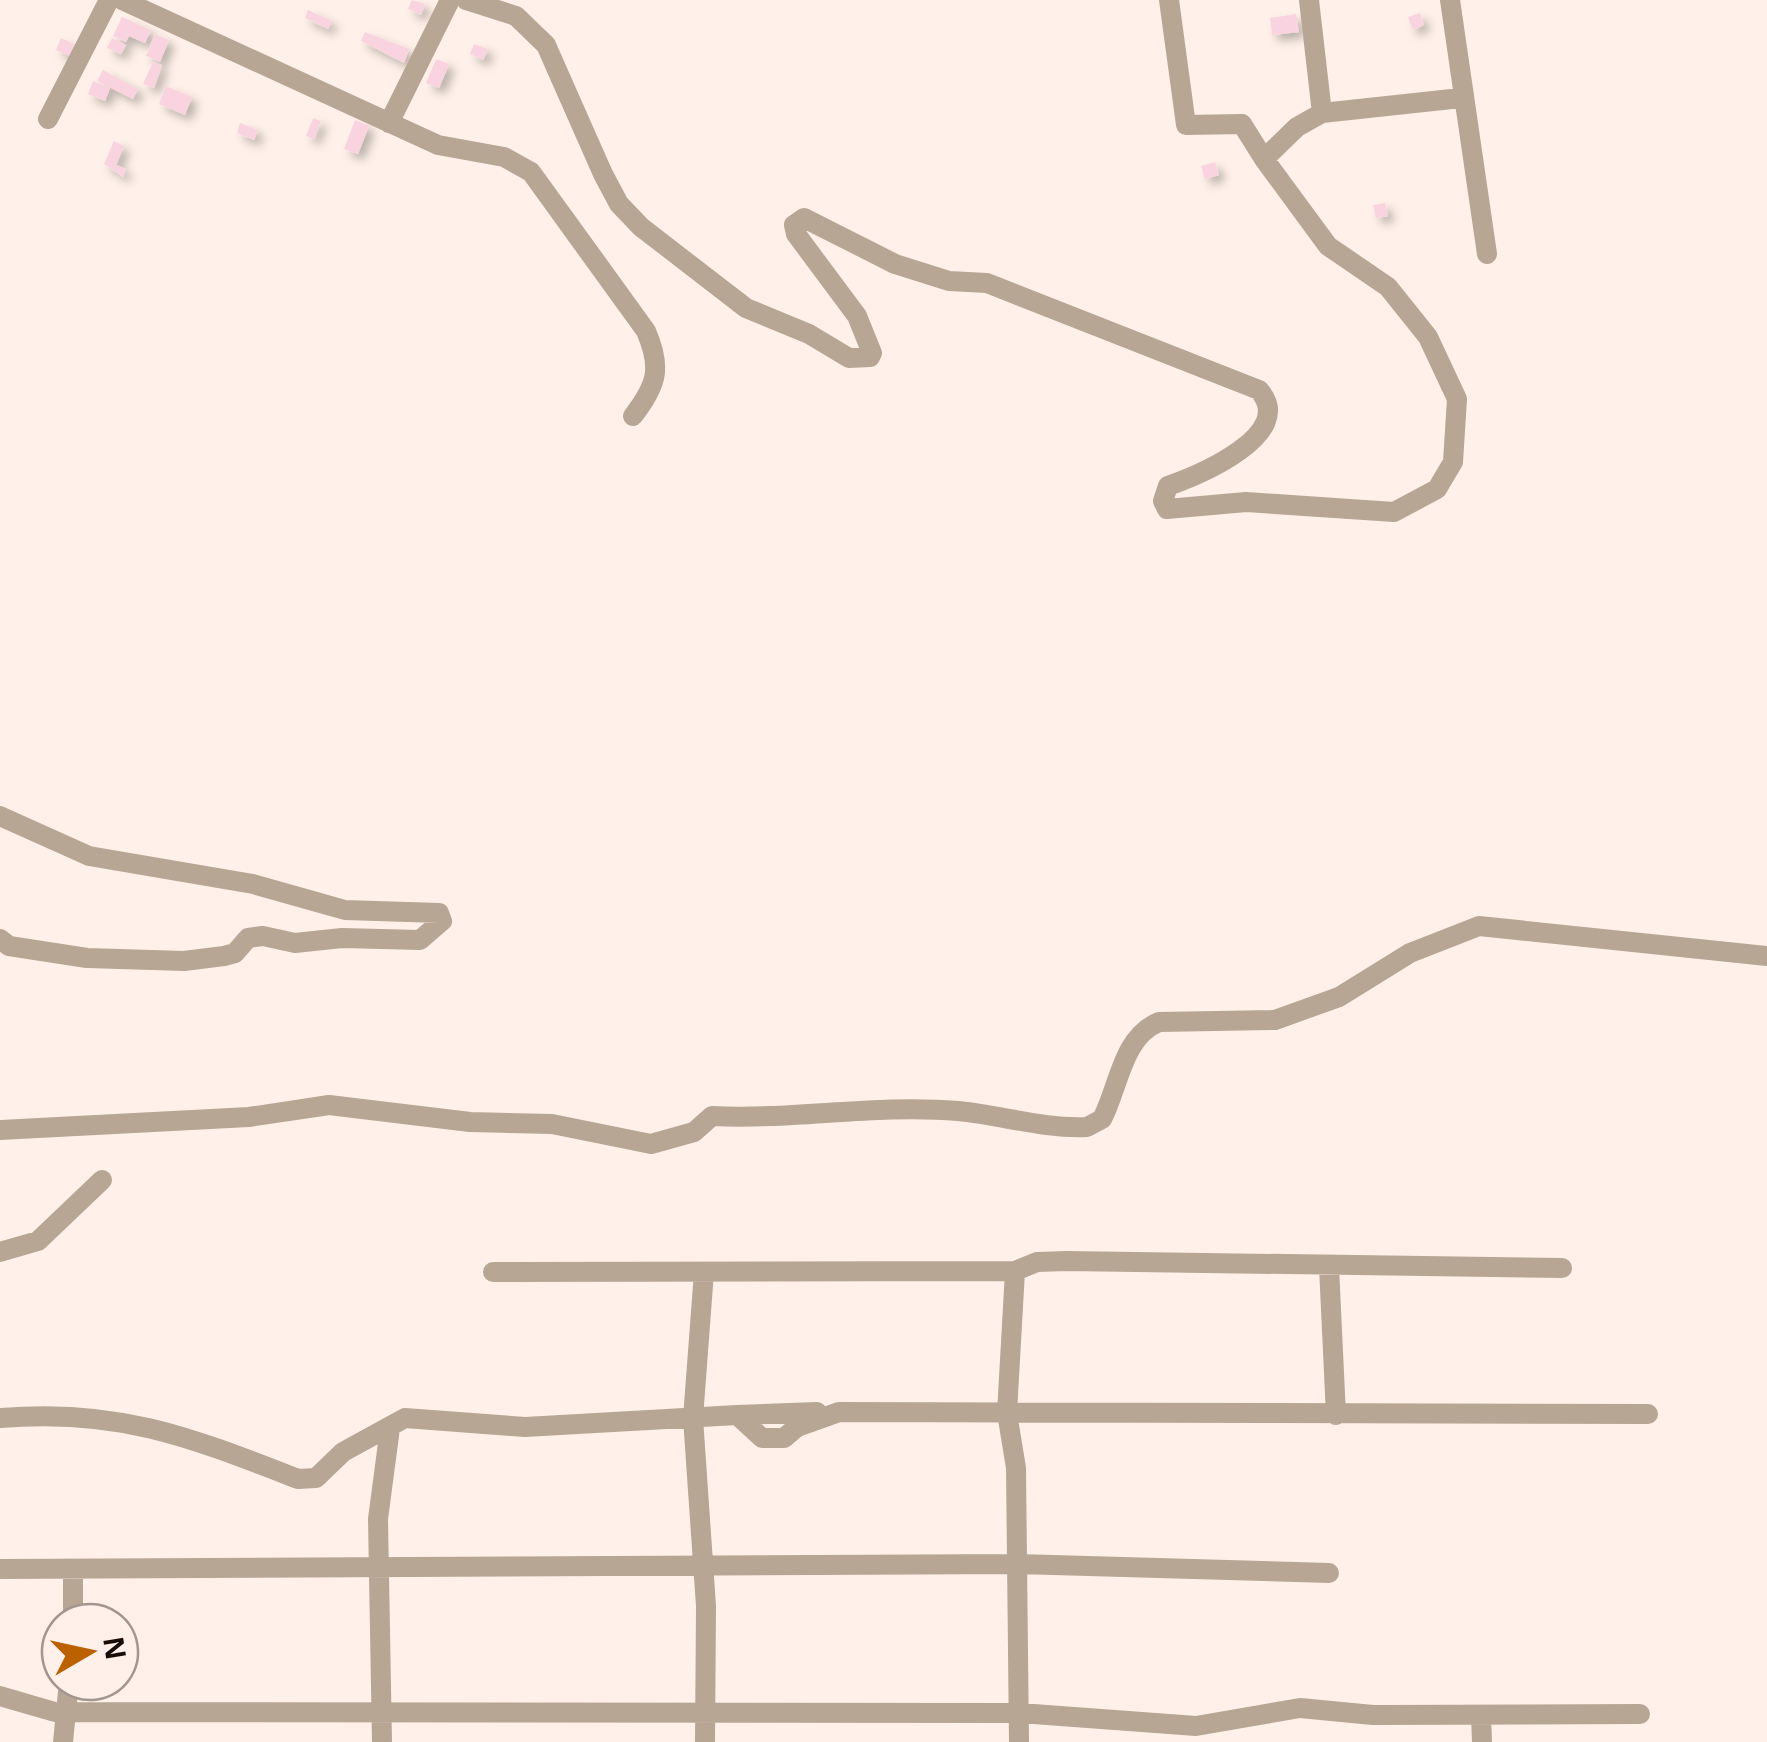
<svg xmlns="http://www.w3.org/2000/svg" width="1767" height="1742" viewBox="0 0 1767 1742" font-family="'Open Sans',sans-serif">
<defs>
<filter id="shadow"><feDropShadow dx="6" dy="6" stdDeviation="5" flood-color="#0004"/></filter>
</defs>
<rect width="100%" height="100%" fill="#fff1e9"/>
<!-- building -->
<path fill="#fad3e0" filter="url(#shadow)" d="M 412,0 L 425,4 L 421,15 L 408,9 Z
M 308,10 L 332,21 L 328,29 L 305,18 Z
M 1420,13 L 1424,25 L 1413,30 L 1408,17 Z
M 1296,14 L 1299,32 L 1272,35 L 1270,18 Z
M 122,17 L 151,30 L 145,43 L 129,36 L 126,42 L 113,36 Z
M 365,32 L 409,49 L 404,63 L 361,41 Z
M 155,34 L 169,40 L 160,62 L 146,56 Z
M 61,38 L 74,44 L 70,56 L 56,50 Z
M 112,38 L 126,45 L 121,54 L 107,48 Z
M 474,44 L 488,49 L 483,60 L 470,54 Z
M 436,59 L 449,64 L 439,88 L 426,83 Z
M 153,62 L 162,65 L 154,88 L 143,84 Z
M 103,70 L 138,89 L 133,99 L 97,81 Z
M 93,81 L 110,88 L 105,101 L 88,94 Z
M 166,86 L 192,97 L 185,115 L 159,104 Z
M 313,118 L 321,121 L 314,139 L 306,136 Z
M 355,120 L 369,126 L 358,154 L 344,149 Z
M 240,123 L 258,130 L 254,140 L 237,133 Z
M 114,141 L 124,146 L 116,165 L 126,169 L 123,177 L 104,164 Z
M 1215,162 L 1219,175 L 1205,179 L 1201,166 Z
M 1385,203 L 1388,216 L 1376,218 L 1373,205 Z"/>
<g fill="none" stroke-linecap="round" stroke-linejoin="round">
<!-- minor -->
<path stroke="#b8a694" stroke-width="20" d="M 122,0 L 438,145 L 504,157 L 531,172 L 646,331 C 662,368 657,385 633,416
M 466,0 L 516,16 L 546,45 L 603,174 L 619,204 L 641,227 L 746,308 L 809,334 L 849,358 L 870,357 L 872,353 L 857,316 L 796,234 L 794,225 L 804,218 L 895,264 L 949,281 L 987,283 L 1259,390 C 1298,434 1199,475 1168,486 L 1163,501 L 1167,509 L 1246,502 L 1394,512 L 1437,489 L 1453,462 L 1457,399 L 1428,337 L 1388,287 L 1328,246 L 1264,159
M 1169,0 L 1186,125 L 1242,124 L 1264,159 L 1297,127 L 1322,113 L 1461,98
M 1309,0 L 1322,113
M 1450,0 L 1487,254
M 48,119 L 109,0
M 389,123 L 450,0
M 0,816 L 89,856 L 253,884 L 345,910 L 439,913 L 442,921 L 420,940 L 342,938 L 295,943 L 263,936 L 248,938 L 235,953 L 224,956 L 184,961 L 87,958 L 9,946 L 0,939
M 0,1130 L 249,1117 L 329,1105 L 470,1122 L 552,1124 L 651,1144 L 694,1132 L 712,1116 C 794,1120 875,1104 958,1111 C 1001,1115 1043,1129 1087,1127 L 1102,1119 C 1119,1087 1122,1037 1159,1022 L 1275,1020 L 1339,997 L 1410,953 L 1479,926 L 1767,956
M 0,1252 L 38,1241 L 102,1180
M 1329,1267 L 1336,1415
M 1015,1271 L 1007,1413 L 1016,1468 L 1019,1742
M 493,1272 L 1015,1271 L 1037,1262 L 1067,1261 L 1562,1268
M 704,1272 L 693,1418 L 706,1606 L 705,1742
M 737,1415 L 817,1412
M 0,1418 C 118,1408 190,1437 298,1479 L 316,1478 L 343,1452 L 405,1418 L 525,1427 L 737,1415 L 762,1438 L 784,1438 L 797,1427 L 839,1412 L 1648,1414
M 0,1569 L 1018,1564 L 1329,1573
M 73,1571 L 73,1622
M 0,1696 L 55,1712 L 1020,1713 L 1196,1726 L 1300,1708 L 1373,1715 L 1640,1714
M 1481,1716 L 1482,1742
M 63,1742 L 69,1682
M 382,1742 L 378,1519 L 390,1428"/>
</g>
<!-- north arrow -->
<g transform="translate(90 1652) rotate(81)"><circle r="48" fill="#fff1e9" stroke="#a3968f" stroke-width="2.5"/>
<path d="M0-8L18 38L0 25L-18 38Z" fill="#bb6100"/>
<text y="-15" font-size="28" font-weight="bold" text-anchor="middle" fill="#180d07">N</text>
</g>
</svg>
